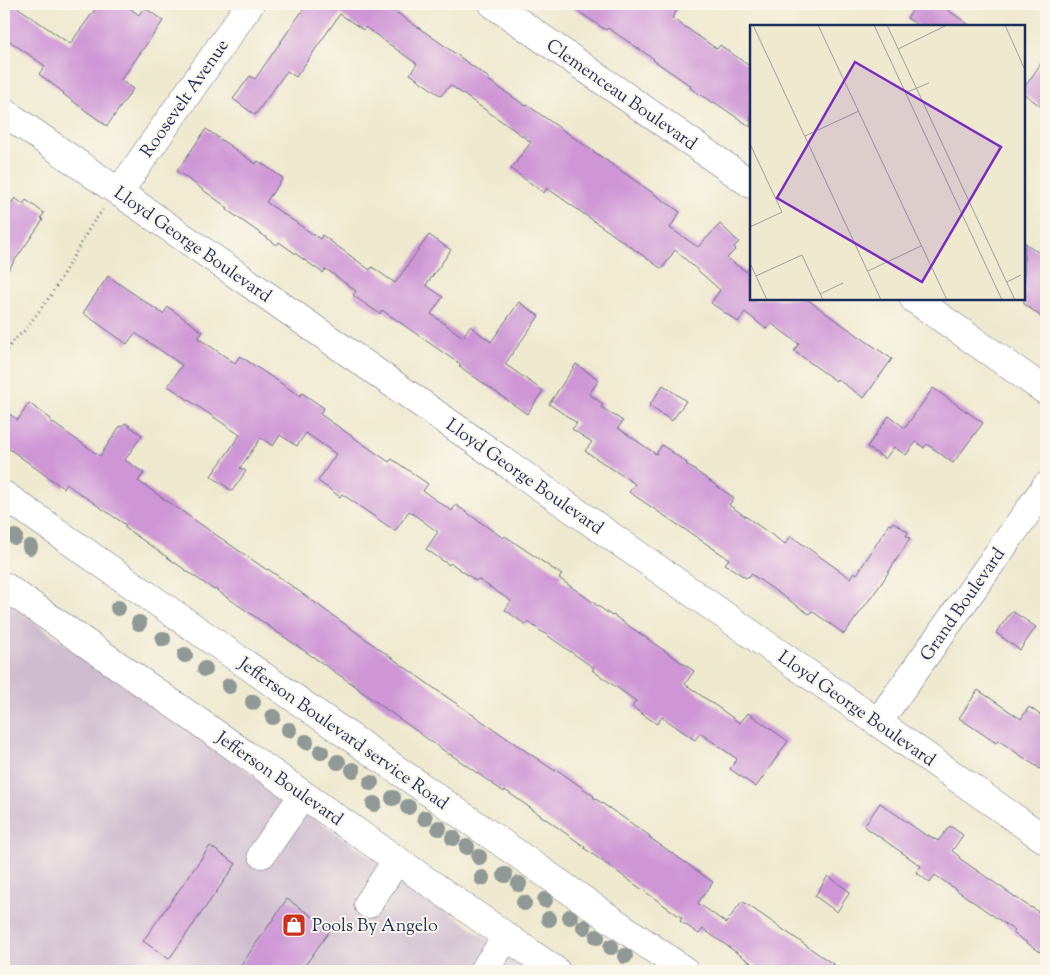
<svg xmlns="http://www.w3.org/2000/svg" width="1050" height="975" viewBox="0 0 1050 975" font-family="'Sorts Mill Goudy',serif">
<rect width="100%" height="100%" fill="#fbf7ec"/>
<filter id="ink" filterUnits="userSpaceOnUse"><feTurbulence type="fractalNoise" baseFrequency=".02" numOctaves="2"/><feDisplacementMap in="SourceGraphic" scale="10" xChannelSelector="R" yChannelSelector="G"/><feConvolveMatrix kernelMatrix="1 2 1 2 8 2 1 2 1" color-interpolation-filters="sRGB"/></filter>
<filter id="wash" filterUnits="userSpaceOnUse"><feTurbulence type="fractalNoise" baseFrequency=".0096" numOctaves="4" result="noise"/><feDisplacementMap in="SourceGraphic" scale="20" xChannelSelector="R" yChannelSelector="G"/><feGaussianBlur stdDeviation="1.12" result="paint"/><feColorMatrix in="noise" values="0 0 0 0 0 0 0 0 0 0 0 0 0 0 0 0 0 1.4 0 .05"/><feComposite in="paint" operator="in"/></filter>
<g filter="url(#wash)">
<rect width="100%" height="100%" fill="#efe9cf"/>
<!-- industrial -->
<path fill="#cfbdcf" d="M 4,601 L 533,971 L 4,971 Z"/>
<g id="blocks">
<!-- building -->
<path fill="#ce96d5" d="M 4,4 L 13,4 L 70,44 L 99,4 L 124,4 L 139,15 L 144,7 L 163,21 L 121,80 L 133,89 L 107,126 L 63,94 L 64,93 L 39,74 L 45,66 L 4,37 Z
M 307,4 L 384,4 L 435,39 L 489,78 L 488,80 L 526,106 L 527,105 L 680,212 L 670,228 L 698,247 L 720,224 L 739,242 L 734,247 L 736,249 L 727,258 L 751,275 L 751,299 L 807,299 L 827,314 L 892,359 L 864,398 L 837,379 L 836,381 L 794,351 L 799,344 L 771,323 L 766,329 L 745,312 L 738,322 L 711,303 L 720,290 L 675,250 L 662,269 L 547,188 L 544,193 L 511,169 L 531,142 L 450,85 L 441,96 L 410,74 L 417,64 L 365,27 L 363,30 L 340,14 L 296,77 L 287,71 L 255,115 L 233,99 L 250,76 L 255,79 Z
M 567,4 L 681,4 L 672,18 L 717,49 L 720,45 L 751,67 L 751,127 L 714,102 L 713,103 L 690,88 L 691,86 L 653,60 L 654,59 L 608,28 L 606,30 Z
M 917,4 L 939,4 L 971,26 L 919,26 L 907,18 Z
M 1046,56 L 1046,110 L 1024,94 L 1024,88 Z
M 206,129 L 256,164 L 258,161 L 283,178 L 266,202 L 320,239 L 322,235 L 370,270 L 372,267 L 395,283 L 429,235 L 451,250 L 426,285 L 443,297 L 431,314 L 463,337 L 470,326 L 491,342 L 519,302 L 539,316 L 505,364 L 543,391 L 527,414 L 459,366 L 461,365 L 382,310 L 380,314 L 361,301 L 353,295 L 356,291 L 326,269 L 323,273 L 279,242 L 277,245 L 227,210 L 228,208 L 177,171 Z
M 15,198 L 23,204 L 26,200 L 44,213 L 41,218 L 43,220 L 4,276 L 4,214 Z
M 1024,242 L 1046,258 L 1046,320 L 1024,304 Z
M 108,276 L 163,314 L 168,307 L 203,332 L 198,338 L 235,363 L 240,356 L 300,396 L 302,393 L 324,408 L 320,414 L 389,462 L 392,459 L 428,484 L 423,491 L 452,511 L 456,505 L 503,538 L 505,536 L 562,575 L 559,578 L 612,616 L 613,615 L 694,671 L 685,684 L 740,723 L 748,713 L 788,741 L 756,787 L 730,769 L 737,759 L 700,733 L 695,740 L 662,717 L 657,724 L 632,707 L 636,701 L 592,670 L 594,668 L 528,622 L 526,625 L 505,610 L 511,601 L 478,579 L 476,581 L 451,563 L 449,565 L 426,549 L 438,532 L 409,511 L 395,531 L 342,494 L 340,497 L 318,481 L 336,454 L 306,433 L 297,446 L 280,435 L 273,446 L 261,438 L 240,468 L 246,471 L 232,491 L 211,476 L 240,435 L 168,386 L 182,365 L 135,333 L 127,344 L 83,313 Z
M 576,364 L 599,380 L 589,394 L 603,404 L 601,407 L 623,421 L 618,428 L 656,454 L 662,445 L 687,463 L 686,464 L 734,498 L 729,505 L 785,544 L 791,536 L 850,578 L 854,572 L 857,574 L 889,524 L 891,525 L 893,522 L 908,532 L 906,536 L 910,538 L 881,584 L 844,634 L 812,611 L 809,614 L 751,574 L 749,577 L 748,576 L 746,578 L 725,564 L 729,559 L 629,492 L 635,484 L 585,451 L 592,442 L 572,429 L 577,423 L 549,404 Z
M 663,385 L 686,401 L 672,421 L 649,406 Z
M 933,388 L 983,423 L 953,463 L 927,444 L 924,448 L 916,442 L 906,455 L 894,447 L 885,459 L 867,447 L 889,416 L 905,428 Z
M 29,403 L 51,419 L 50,421 L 100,456 L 120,426 L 122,427 L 125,423 L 142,435 L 125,460 L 144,473 L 138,481 L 267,570 L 268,569 L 438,691 L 555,771 L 556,769 L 594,796 L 593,797 L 650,836 L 649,837 L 713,882 L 698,903 L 726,923 L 742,901 L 843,971 L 763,971 L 703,929 L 699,934 L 680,921 L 682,918 L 584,848 L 585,847 L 505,790 L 504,792 L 450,754 L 450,755 L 358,689 L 358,688 L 215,589 L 214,590 L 124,527 L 126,525 L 66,484 L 63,488 L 4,445 L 4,410 L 18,420 Z
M 1012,611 L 1036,627 L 1020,650 L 996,633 Z
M 978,690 L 1021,719 L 1029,707 L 1046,719 L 1046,773 L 998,740 L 996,743 L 959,718 Z
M 880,803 L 927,836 L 928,835 L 938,841 L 950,826 L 963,835 L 952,851 L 960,857 L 959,858 L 1031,908 L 1031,907 L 1046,917 L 1046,956 L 1013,933 L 1015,931 L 935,875 L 930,883 L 916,872 L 921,866 L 864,826 Z
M 210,846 L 236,864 L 169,959 L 143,941 Z
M 828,876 L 850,892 L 837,912 L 815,896 Z
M 287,899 L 331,929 L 301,971 L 237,971 Z"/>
</g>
</g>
<g filter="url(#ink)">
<use href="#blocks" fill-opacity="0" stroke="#657086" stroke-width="1"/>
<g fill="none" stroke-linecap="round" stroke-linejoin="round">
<!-- minor casing -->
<g stroke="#657086" stroke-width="29">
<path id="minor" d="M 493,4 L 751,184
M 4,112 L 1046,840
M 119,192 L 250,4
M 914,299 L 1046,391
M 4,495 L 685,971
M 4,586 L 556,971
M 878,722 L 1046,486
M 262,854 L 303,795
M 368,904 L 397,860
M 483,971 L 507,937"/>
</g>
<!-- path -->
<path stroke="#657086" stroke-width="3" stroke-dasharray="1 4" stroke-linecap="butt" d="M 4,354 L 13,341 L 25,330 L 51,295 L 92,224 L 103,210"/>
<!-- minor -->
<use href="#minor" stroke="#fff" stroke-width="28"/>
</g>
<!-- trees -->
<g fill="#8f9995">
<circle cx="15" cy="537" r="8"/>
<circle cx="30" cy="547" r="8"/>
<circle cx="118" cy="608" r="8"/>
<circle cx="139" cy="623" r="8"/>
<circle cx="163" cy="639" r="8"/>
<circle cx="185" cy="655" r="8"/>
<circle cx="205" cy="669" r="8"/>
<circle cx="229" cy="686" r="8"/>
<circle cx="253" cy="702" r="8"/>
<circle cx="273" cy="717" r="8"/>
<circle cx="289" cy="730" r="8"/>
<circle cx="306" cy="742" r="8"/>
<circle cx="321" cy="752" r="8"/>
<circle cx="338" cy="762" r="8"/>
<circle cx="353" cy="770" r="8"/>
<circle cx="371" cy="783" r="8"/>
<circle cx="393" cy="798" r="8"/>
<circle cx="374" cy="804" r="8"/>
<circle cx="408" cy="807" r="8"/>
<circle cx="425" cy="818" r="8"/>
<circle cx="439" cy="828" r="8"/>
<circle cx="453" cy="838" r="8"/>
<circle cx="467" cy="847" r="8"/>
<circle cx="479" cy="857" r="8"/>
<circle cx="505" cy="875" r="8"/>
<circle cx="482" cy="878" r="8"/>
<circle cx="519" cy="884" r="8"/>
<circle cx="545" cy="900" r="8"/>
<circle cx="524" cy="903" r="8"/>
<circle cx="570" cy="917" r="8"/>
<circle cx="549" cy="919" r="8"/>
<circle cx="584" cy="927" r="8"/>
<circle cx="597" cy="937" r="8"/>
<circle cx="611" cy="947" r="8"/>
<circle cx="625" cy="956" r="8"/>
</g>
</g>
<!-- icons -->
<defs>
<g id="shop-square" transform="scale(1.25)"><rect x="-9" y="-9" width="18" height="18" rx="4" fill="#c8321e" stroke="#fbf7ec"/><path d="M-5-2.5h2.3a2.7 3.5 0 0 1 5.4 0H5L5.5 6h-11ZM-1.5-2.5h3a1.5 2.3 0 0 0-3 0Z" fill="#fff"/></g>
</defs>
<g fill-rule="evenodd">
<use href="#shop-square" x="294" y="925"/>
</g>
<g text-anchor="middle" stroke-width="4" stroke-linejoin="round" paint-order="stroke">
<!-- street labels -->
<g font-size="18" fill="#1b2f5e" stroke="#fbf7ec">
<text transform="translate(622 94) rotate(35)" y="6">Clemenceau Boulevard</text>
<text transform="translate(184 98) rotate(-55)" y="6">Roosevelt Avenue</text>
<text transform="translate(193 244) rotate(35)" y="6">Lloyd George Boulevard</text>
<text transform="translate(525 476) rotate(35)" y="6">Lloyd George Boulevard</text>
<text transform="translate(962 604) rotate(-55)" y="6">Grand Boulevard</text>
<text transform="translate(857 708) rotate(35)" y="6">Lloyd George Boulevard</text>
<text transform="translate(344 733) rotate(35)" y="6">Jefferson Boulevard service Road</text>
<text transform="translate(280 778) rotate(35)" y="6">Jefferson Boulevard</text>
</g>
<!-- poi labels -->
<g font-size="18" fill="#1b2f5e" stroke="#fbf7ec" text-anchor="start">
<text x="312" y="931">Pools By Angelo</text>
</g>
</g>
<!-- overview -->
<g transform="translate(750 25)">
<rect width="275" height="275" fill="#efe9cf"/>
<path fill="none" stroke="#9a9fa2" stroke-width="1" d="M 3,0 L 131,275M 68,0 L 197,275M 124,0 L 252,275M 137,0 L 265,275M 255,0 L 275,45M 148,24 L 197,0M 155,68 L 179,58M 55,111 L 109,86M 0,119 L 32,187 L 0,202M 0,238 L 17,275M 118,246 L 171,221M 6,251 L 52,230 L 73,275M 257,257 L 271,250M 70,269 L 93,258"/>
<path fill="#7b2cbf" fill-opacity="0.15" stroke="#7b2cbf" stroke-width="2.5" d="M 105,37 L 251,122 L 172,257 L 27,173 Z"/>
<rect width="275" height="275" fill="none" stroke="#1b2f5e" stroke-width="2.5"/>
</g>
<!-- margin -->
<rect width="1050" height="975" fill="none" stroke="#fbf7ec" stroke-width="20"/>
</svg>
